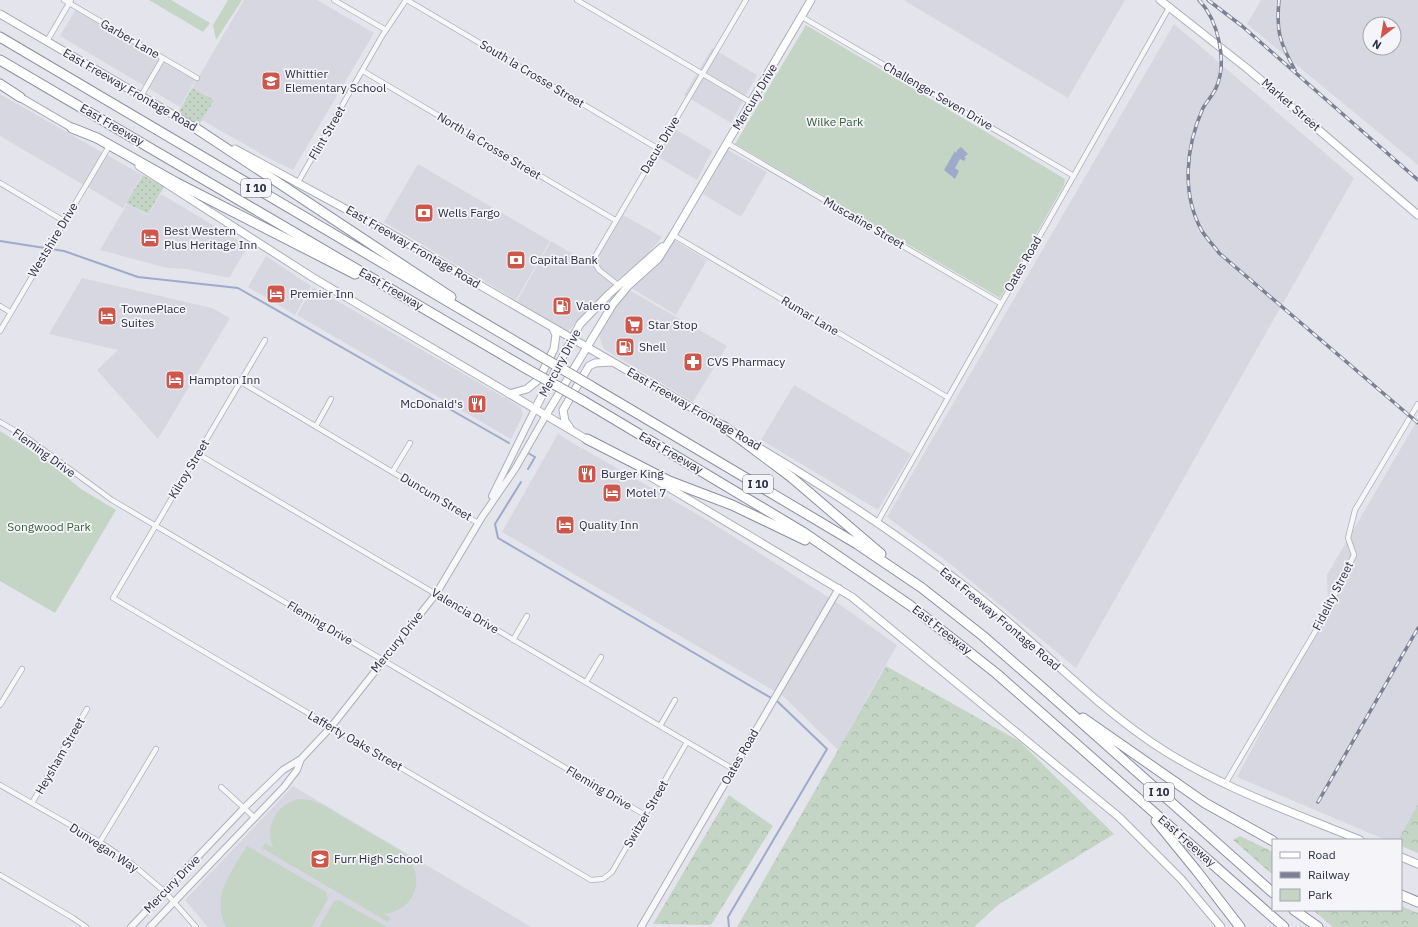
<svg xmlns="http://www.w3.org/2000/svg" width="1418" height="927" viewBox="0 0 1418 927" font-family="'IBM Plex Sans',sans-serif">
<defs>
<pattern id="grass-dots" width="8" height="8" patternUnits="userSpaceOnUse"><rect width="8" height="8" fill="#c5d5c5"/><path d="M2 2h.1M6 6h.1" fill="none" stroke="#a9b7aa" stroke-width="1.8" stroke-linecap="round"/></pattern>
<pattern id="forest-crowns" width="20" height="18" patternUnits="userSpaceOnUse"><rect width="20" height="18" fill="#c5d5c5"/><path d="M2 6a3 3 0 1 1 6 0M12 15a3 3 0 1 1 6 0" fill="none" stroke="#a9b7aa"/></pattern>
</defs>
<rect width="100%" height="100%" fill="#e4e5ec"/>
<!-- built -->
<path fill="#d6d7e0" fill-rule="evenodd" d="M 244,0 L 317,0 L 374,33 L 293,170 L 272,160 L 202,120 L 214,100 L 192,88 Z
M 906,0 L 1125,0 L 1068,98 L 905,1 Z
M 1261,0 L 1418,0 L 1418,165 L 1247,24 ZM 1370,24 L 1394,24 L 1394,48 L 1370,48 Z
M 76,9 L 196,79 L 180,107 L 60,36 Z
M 1174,24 L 1354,178 L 1076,668 L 948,562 L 887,517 Z
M 712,48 L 757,75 L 731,123 L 684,95 Z
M 0,94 L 142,175 L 123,208 L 0,136 Z
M 675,129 L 712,151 L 697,180 L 658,157 Z
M 728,150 L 767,172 L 741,217 L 703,194 Z
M 418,164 L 550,241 L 516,300 L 384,222 Z
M 161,194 L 248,246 L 229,278 L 186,269 L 167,268 L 100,250 L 127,204 L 148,215 Z
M 623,215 L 662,237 L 646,256 L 619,278 L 568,331 L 517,301 L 551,241 L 593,266 Z
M 674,240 L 707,260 L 676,315 L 631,288 Z
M 266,256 L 311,286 L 295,315 L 248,287 Z
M 82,278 L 212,308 L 230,318 L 158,439 L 97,370 L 118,350 L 49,334 Z
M 313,287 L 521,407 L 523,415 L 511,439 L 297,315 Z
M 629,290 L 727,346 L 693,402 L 604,349 L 602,345 L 599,335 L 615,308 Z
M 794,385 L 911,454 L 878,510 L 761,440 Z
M 1418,419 L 1418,804 L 1398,840 L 1386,840 L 1237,777 L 1328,606 L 1327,575 Z
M 558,434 L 581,448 L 578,454 L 582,448 L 709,521 L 836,602 L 897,645 L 838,750 L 783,696 L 502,532 Z
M 293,786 L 531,927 L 208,927 L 185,900 Z"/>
<!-- grass -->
<path fill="url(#grass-dots)" d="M 192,88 L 214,100 L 199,125 L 178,113 Z
M 143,175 L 164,187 L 148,214 L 126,203 Z"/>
<!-- forest -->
<path fill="url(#forest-crowns)" d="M 886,666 L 1019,741 L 1114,834 L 998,905 L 974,927 L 737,927 Z
M 729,795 L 773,826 L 711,925 L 653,924 Z
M 1418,804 L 1418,853 L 1401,846 L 1401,840 L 1398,840 Z
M 1240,836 L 1273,852 L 1273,875 L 1233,840 Z
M 1401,906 L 1418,913 L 1418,927 L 1333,927 L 1313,910 L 1401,910 Z"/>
<!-- park -->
<path fill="#c5d5c5" d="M 149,0 L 171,0 L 210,23 L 203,32 Z
M 228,0 L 242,0 L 216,40 L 213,25 Z
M 806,25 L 1065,179 L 1064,185 L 1000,298 L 735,144 Z
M 0,431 L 46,460 L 81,489 L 116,510 L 55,613 L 0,581 Z
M 298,799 L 310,800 L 321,804 L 401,851 C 427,871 419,910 384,914 L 391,918 L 388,922 L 262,848 L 265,843 L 273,848 C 265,826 275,806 298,799 Z
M 247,846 L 326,892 L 328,899 L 312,927 L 226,927 C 210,897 232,871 247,846 Z
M 339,900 L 387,927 L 319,927 L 334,901 Z"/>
<!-- water -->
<path fill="#9faacb" d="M 961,147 L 968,154 L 964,157 L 966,158 L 964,161 L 960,159 L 955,168 L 959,171 L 955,179 L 944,170 L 955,151 L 957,153 L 957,150 Z"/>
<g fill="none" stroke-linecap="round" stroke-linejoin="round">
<!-- stream -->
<path stroke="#9faacb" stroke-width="2" d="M 0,241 L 64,251 L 138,277 L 238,288 L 509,443
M 528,453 L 535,457 L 528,469
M 521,482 L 495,524 L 498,538 L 778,702 L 827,749 L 728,917 L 729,927"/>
<!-- minor casing -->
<g stroke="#acaeba" stroke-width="6">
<path id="minor" d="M 64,0 L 197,78
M 334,0 L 386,30
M 407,0 L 657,148
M 577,0 L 752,103
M 802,17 L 1074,176
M 47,41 L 71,0
M 363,71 L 615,220
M 141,96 L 163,58
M 727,143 L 1000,303
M 0,183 L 64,221
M 297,184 L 382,36 L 406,0
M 673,235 L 947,397
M 618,285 L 599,270 L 593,260 L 746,0
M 0,306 L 10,312
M 0,331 L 108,148
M 265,340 L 113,598 L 591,880 L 603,879 L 612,872 L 687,742
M 241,382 L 478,523
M 0,422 L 27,438 L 112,500 L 645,815
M 316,426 L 331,399
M 198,454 L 733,769
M 393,471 L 410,443
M 877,523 L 1170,6
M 513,640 L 527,616
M 586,682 L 601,657
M 0,705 L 22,669
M 660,726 L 675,700
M 1225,784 L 1325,615 L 1354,555 L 1348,538 L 1355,510 L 1418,404
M 0,785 L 100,842 L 132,864 L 165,892 L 196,927
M 221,787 L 255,818
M 32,803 L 87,709
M 100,842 L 156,749
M 0,875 L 73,918 L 86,927"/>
</g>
<!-- tertiary casing -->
<g stroke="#acaeba" stroke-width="8">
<path id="tertiary" d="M 492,496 L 535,409
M 131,927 L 244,808 L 283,770 L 301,759
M 150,927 L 284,787 L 297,770 L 301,759 L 331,727 L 436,594 L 482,517 L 515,469 L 546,415
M 641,927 L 839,588"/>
</g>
<!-- secondary casing -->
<g stroke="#acaeba" stroke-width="9">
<path id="secondary" d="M 1160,0 L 1249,70 L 1418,215
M 0,14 L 201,131
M 16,95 L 76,130
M 235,149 L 386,231 L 727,428
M 139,166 L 312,277 L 591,442
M 509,394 L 527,389 L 539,379 L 554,349 L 556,335 L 553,328
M 535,409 L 580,324 L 609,294 L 662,247
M 546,415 L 613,304 L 628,286 L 658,259 L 673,235 L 811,0
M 570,428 L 565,421 L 563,410 L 589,366 L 595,363 L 612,362
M 751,443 C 829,489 905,539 976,595 C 1036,642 1088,699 1151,742 C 1214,785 1289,811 1360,840
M 641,471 L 852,597 L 1119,817 L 1181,879 L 1221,927
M 1401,857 L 1418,864"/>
</g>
<!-- motorway casing -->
<g stroke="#8b8fa2" stroke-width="11">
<path id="motorway" d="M 0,37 L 535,353
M 0,60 L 527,369
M 0,84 L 20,97
M 72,128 L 97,138 L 177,183 L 355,274
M 197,129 L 451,297
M 591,386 L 857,544 L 922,588 L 983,636 L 1045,690 L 1273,893
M 582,400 L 803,532 L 911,606 L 997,674 L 1284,927
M 723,426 L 791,477 L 881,554
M 587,439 L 669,481 L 732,505 L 805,540
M 1083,718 L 1205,803 L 1273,841
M 1156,821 L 1196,870 L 1240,927
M 1401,895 L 1418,902
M 1294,910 L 1318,927"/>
</g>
<!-- minor -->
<use href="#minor" stroke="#f7f7fa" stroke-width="4.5"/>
<!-- tertiary -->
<use href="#tertiary" stroke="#f7f7fa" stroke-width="6"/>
<!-- secondary -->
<use href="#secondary" stroke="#fff" stroke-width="7"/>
<!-- motorway -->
<use href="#motorway" stroke="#fff" stroke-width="9"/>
<!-- rail casing -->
<g stroke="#7d8095" stroke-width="3.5">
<path id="rail" d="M 1199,0 C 1218,20 1228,62 1216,88 C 1213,95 1207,101 1203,108 C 1186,146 1181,194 1202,231 C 1207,239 1214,246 1219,253 L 1418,423
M 1208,0 L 1242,26 L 1418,180
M 1279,0 C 1276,32 1280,43 1295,70
M 1318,802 L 1418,628"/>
</g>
<!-- rail -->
<use href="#rail" stroke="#f4f4f9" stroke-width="2" stroke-dasharray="6" stroke-linecap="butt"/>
<!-- motorway-bridge casing -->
<g stroke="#8b8fa2" stroke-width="11" stroke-linecap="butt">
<path id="motorway-bridge" d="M 535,353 L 591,386
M 527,369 L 582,400"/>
</g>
<!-- motorway-bridge -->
<use href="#motorway-bridge" stroke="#fff" stroke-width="9"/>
</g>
<!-- icons -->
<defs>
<g id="school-square" transform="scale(1)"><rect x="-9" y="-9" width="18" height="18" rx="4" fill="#ce574b" stroke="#f4f4f9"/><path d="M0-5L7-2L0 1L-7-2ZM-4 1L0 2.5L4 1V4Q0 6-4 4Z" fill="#fff"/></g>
<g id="bank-square" transform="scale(1)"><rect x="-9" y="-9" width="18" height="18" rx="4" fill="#ce574b" stroke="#f4f4f9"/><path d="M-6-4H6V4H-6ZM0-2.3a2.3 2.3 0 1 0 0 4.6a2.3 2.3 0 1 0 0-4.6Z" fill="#fff"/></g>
<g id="hotel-square" transform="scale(1)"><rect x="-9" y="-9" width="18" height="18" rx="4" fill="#ce574b" stroke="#f4f4f9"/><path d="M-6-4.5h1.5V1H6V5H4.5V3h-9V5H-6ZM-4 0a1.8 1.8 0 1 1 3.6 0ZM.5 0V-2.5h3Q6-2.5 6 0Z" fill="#fff"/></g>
<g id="fuel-square" transform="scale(1)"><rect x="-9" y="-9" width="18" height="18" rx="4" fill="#ce574b" stroke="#f4f4f9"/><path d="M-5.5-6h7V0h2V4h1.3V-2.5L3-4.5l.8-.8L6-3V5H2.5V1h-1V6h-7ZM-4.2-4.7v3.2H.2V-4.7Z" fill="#fff"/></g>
<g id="supermarket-square" transform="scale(1)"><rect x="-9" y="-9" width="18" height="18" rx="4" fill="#ce574b" stroke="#f4f4f9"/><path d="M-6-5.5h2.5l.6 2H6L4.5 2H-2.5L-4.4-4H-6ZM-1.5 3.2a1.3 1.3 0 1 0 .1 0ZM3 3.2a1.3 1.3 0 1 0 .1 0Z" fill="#fff"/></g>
<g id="pharmacy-square" transform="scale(1)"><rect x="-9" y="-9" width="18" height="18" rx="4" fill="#ce574b" stroke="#f4f4f9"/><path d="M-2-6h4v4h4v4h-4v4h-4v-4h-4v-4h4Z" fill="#fff"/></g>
<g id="restaurant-square" transform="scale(1)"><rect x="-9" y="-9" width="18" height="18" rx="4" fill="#ce574b" stroke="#f4f4f9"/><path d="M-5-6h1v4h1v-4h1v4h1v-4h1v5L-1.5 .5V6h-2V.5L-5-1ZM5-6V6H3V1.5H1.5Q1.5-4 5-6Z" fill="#fff"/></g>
</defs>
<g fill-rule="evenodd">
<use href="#school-square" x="271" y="81"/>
<use href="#bank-square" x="424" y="213"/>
<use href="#hotel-square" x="150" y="238"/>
<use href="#bank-square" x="516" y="260"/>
<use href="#hotel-square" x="276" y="294"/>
<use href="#fuel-square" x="562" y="306"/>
<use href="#hotel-square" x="107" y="316"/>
<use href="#supermarket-square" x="634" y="325"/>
<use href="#fuel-square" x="625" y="347"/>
<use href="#pharmacy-square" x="693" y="362"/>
<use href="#hotel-square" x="175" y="380"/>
<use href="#restaurant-square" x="477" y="404"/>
<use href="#restaurant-square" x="587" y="474"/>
<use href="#hotel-square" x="612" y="493"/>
<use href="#hotel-square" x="565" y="525"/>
<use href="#school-square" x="320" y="859"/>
</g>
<g text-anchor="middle" stroke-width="3.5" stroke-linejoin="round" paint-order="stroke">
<!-- shield labels -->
<g fill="#f4f4f9" stroke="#67697a" stroke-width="1">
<rect x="241" y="179" width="30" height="18" rx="3"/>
<rect x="743" y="475" width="30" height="18" rx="3"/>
<rect x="1144" y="783" width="30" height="18" rx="3"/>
</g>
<g font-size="11" font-weight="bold" fill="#2b2e44">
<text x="256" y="192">I 10</text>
<text x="758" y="488">I 10</text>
<text x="1159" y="796">I 10</text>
</g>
<!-- street labels -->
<g font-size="12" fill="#2b2e44" stroke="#f4f4f9">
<text transform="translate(130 39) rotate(30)" y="4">Garber Lane</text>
<text transform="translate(532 74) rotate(31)" y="4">South la Crosse Street</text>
<text transform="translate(130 90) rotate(30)" y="4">East Freeway Frontage Road</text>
<text transform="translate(938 96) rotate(30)" y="4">Challenger Seven Drive</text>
<text transform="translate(755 97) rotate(-59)" y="4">Mercury Drive</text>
<text transform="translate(1291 105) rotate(41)" y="4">Market Street</text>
<text transform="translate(112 125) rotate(30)" y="4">East Freeway</text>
<text transform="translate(327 133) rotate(-60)" y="4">Flint Street</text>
<text transform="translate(660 145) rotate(-59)" y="4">Dacus Drive</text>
<text transform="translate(489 146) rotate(31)" y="4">North la Crosse Street</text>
<text transform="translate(864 223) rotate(30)" y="4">Muscatine Street</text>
<text transform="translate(53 240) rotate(-59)" y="4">Westshire Drive</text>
<text transform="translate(413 247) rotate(30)" y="4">East Freeway Frontage Road</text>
<text transform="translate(1023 264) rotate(-60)" y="4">Oates Road</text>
<text transform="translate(391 289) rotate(30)" y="4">East Freeway</text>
<text transform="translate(810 316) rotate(31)" y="4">Rumar Lane</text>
<text transform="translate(560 363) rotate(-62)" y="4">Mercury Drive</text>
<text transform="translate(694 409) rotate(30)" y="4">East Freeway Frontage Road</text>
<text transform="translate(44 453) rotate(36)" y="4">Fleming Drive</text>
<text transform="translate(671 453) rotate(30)" y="4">East Freeway</text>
<text transform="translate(189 469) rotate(-59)" y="4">Kilroy Street</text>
<text transform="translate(436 497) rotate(31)" y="4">Duncum Street</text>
<text transform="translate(1333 596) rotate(-63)" y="4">Fidelity Street</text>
<text transform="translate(465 611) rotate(31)" y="4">Valencia Drive</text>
<text transform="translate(1000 619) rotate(40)" y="4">East Freeway Frontage Road</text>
<text transform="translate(320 623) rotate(31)" y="4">Fleming Drive</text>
<text transform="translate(942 630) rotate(38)" y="4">East Freeway</text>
<text transform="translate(397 642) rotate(-51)" y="4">Mercury Drive</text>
<text transform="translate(355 741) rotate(30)" y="4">Lafferty Oaks Street</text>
<text transform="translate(60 756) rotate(-60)" y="4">Heysham Street</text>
<text transform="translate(740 757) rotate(-60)" y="4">Oates Road</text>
<text transform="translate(599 788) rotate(31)" y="4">Fleming Drive</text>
<text transform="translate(646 814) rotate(-60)" y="4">Switzer Street</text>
<text transform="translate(1187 841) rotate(41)" y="4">East Freeway</text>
<text transform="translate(104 848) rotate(33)" y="4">Dunvegan Way</text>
<text transform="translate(172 884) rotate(-46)" y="4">Mercury Drive</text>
</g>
<!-- poi labels -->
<g font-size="12" fill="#2b2e44" stroke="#f4f4f9" text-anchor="start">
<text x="285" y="78">Whittier<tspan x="285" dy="14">Elementary School</tspan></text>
<text x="438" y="217">Wells Fargo</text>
<text x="164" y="235">Best Western<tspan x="164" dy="14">Plus Heritage Inn</tspan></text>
<text x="530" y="264">Capital Bank</text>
<text x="290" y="298">Premier Inn</text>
<text x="576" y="310">Valero</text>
<text x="121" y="313">TownePlace<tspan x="121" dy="14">Suites</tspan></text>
<text x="648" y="329">Star Stop</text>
<text x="639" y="351">Shell</text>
<text x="707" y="366">CVS Pharmacy</text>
<text x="189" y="384">Hampton Inn</text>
<text x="463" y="408" text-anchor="end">McDonald's</text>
<text x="601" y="478">Burger King</text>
<text x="626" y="497">Motel 7</text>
<text x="579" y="529">Quality Inn</text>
<text x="334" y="863">Furr High School</text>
</g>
<!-- park labels -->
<g font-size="12" fill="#38603a" stroke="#f4f4f9">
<text x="835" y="126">Wilke Park</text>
<text x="49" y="531">Songwood Park</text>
</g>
</g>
<!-- legend -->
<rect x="1272" y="839" width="130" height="72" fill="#f4f4f9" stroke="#a4a5b1"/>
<rect x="1280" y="852" width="20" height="6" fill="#ffffff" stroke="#a4a5b1"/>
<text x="1308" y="859" font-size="12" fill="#2b2e44">Road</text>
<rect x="1280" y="872" width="20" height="6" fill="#7d8095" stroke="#a4a5b1"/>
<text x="1308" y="879" font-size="12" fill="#2b2e44">Railway</text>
<rect x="1280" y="889" width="20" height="12" fill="#c5d5c5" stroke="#a4a5b1"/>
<text x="1308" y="899" font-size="12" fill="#2b2e44">Park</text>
<!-- north arrow -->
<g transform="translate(1382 36) rotate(211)"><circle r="19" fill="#f4f4f9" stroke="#a4a5b1"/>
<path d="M0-3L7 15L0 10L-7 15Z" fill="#ce574b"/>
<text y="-6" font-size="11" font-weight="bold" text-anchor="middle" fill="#2b2e44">N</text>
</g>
</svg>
